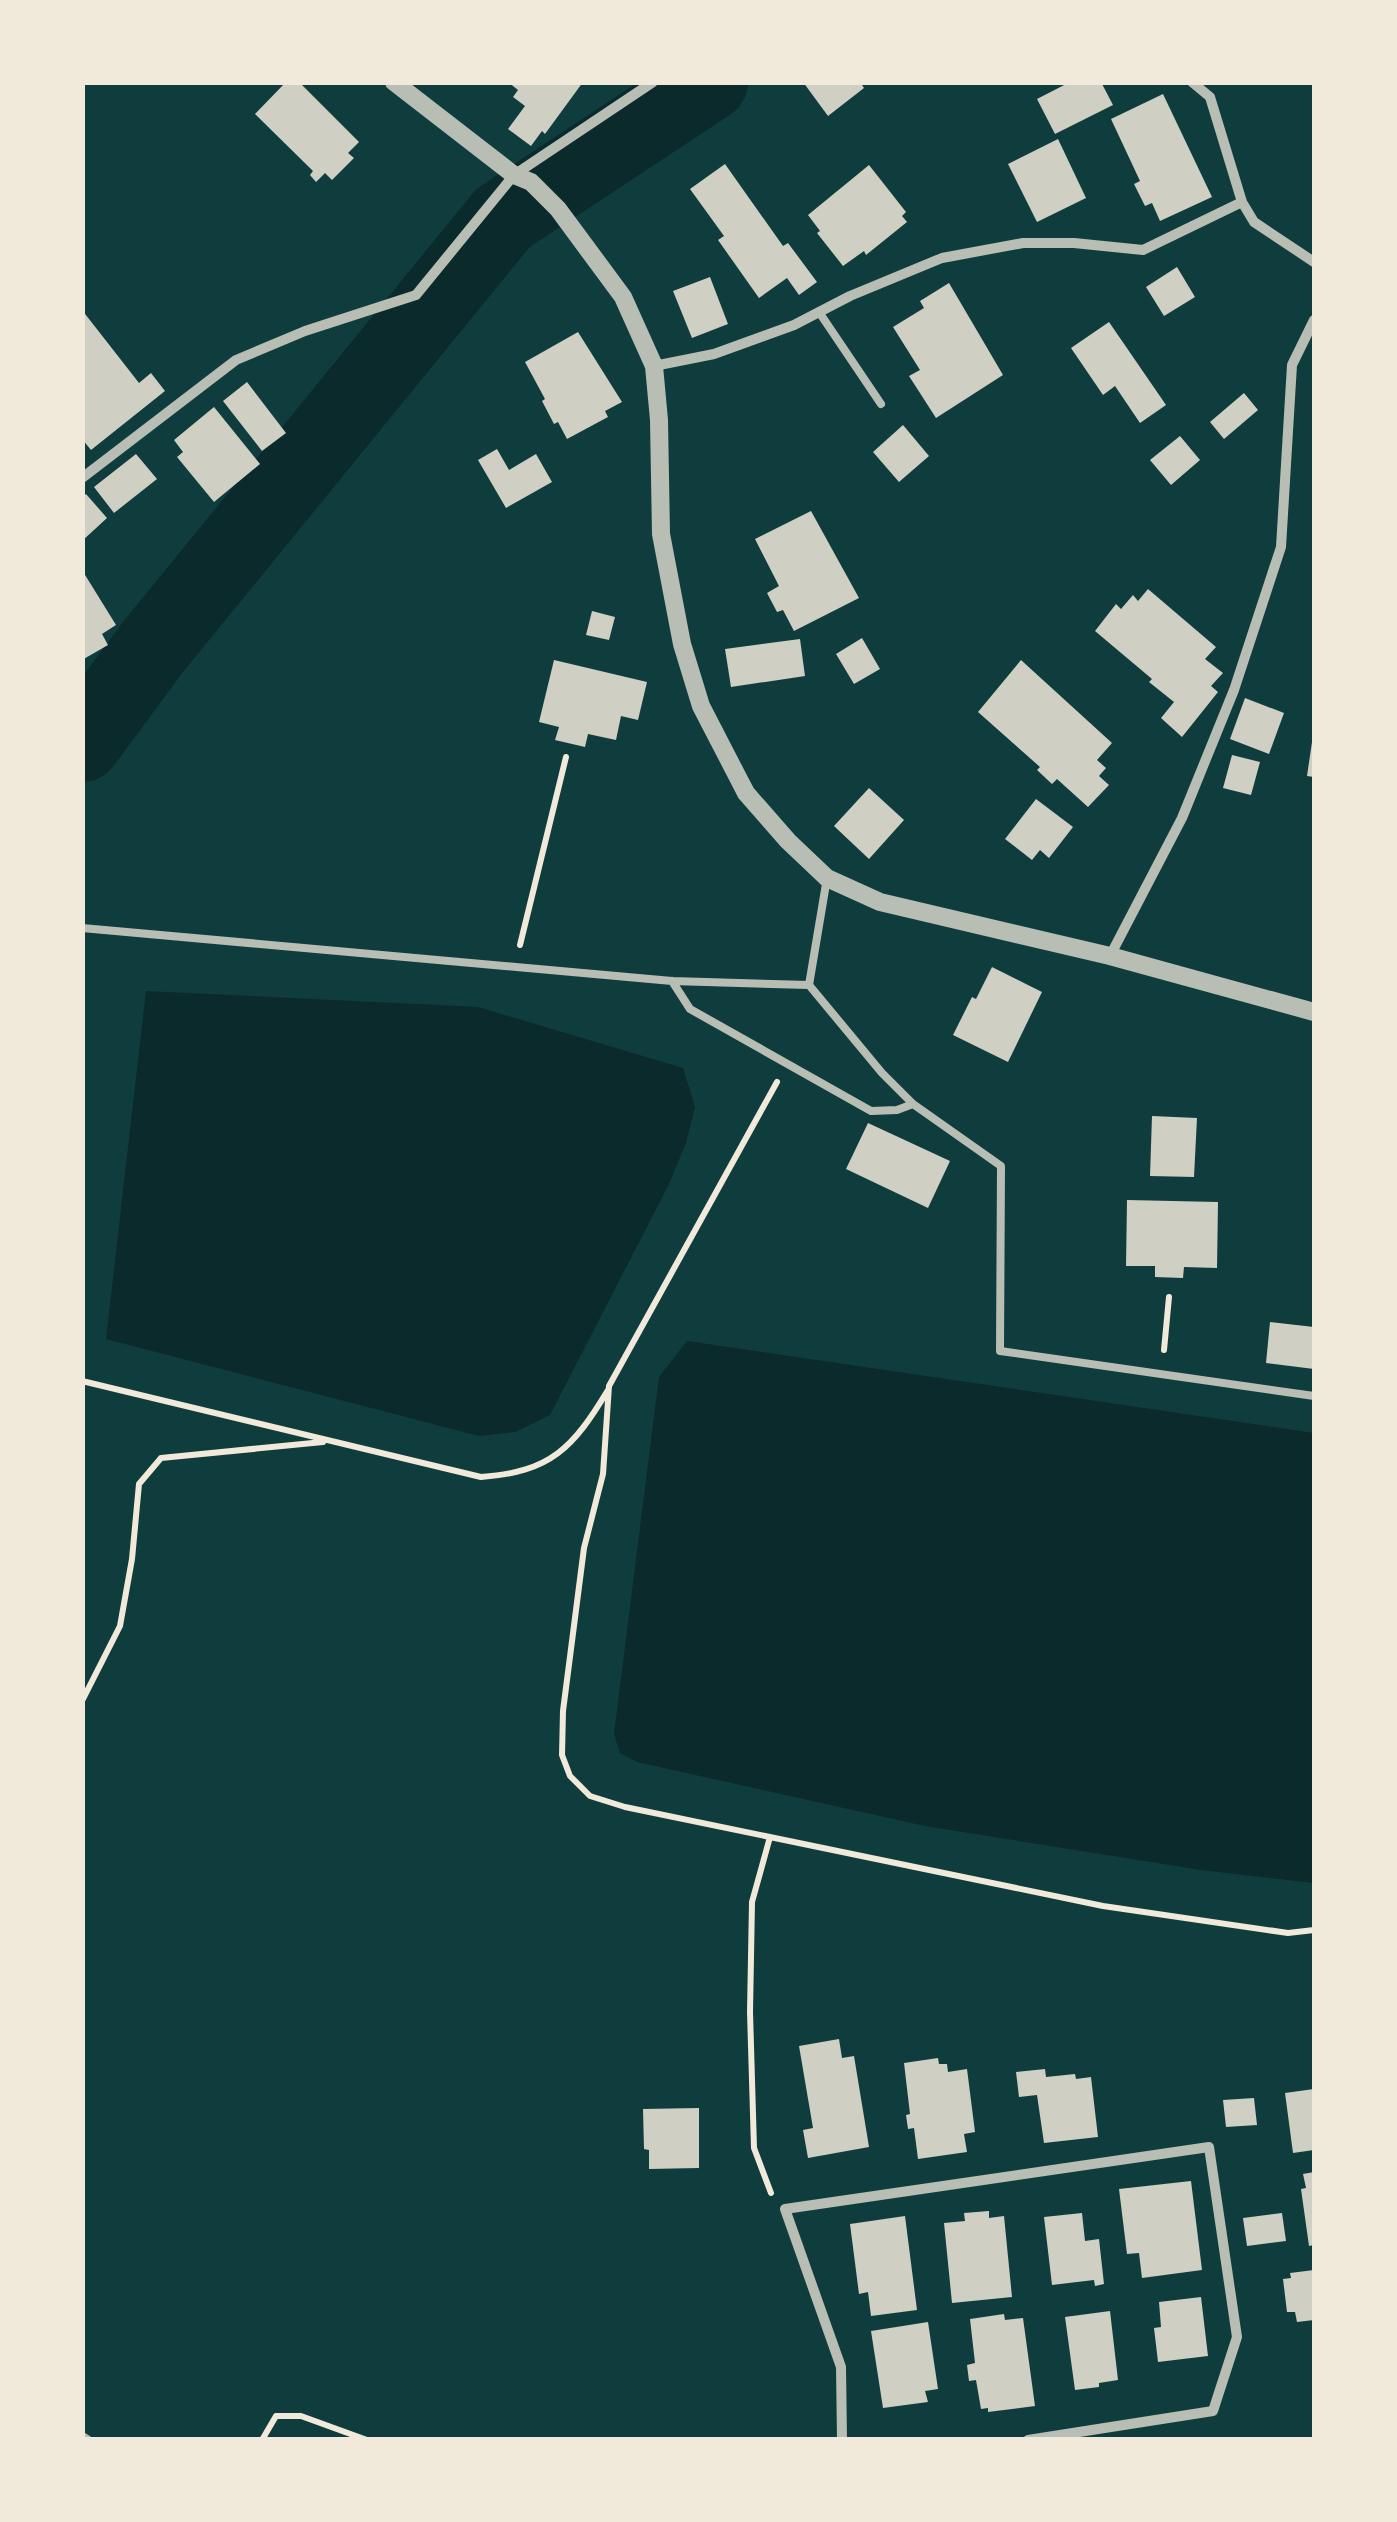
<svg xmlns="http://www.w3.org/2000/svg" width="1397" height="2522" viewBox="0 0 1397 2522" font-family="'Noto Sans',sans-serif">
<rect width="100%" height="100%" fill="#0f3d3e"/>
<!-- water -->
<path fill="#0a2a2b" d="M 146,991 L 478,1007 L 683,1068 L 695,1107 L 686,1143 L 668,1186 L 550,1415 L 515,1432 L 479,1436 L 106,1339 Z
M 687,1341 L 1314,1433 L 1314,1883 L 1201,1870 L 925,1826 L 637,1762 L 620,1753 L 614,1734 L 659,1377 Z"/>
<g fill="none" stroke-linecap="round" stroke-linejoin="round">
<!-- river -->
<path stroke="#0a2a2b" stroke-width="78" d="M 82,743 L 153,647 L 503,218 L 709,82"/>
</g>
<!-- building -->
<path fill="#cfcfc3" d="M 286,82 L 299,82 L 359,142 L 348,153 L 354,158 L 332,180 L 325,173 L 316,182 L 310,175 L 313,171 L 255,114 Z
M 508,82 L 583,82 L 545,134 L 542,131 L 531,146 L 508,129 L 525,106 L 513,97 L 518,90 Z
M 803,82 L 860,82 L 864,88 L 828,116 Z
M 1070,82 L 1101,82 L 1113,105 L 1055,134 L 1037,99 Z
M 1163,94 L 1212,197 L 1160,221 L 1152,203 L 1145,206 L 1134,184 L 1140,181 L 1111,119 Z
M 1058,139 L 1086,198 L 1037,222 L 1008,164 Z
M 725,164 L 783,246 L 788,243 L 817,282 L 799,295 L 787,278 L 759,298 L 718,240 L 724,236 L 690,189 Z
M 869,165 L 906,212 L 902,216 L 907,222 L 866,255 L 864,251 L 843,266 L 817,233 L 820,231 L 808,215 Z
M 1177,267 L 1195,297 L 1164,316 L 1146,287 Z
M 710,277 L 728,324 L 692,338 L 673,291 Z
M 949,283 L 1003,375 L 936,418 L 909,376 L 920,370 L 893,327 L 924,308 L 920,301 Z
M 82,310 L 139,383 L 151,373 L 165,391 L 91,450 L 82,439 Z
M 1109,322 L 1166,405 L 1140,423 L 1115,386 L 1103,395 L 1071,348 Z
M 578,332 L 622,402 L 605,411 L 608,417 L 567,439 L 558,422 L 554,424 L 542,401 L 545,399 L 525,362 Z
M 247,382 L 286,433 L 262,451 L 223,401 Z
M 1244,393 L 1258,410 L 1224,439 L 1210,422 Z
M 214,407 L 260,464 L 214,502 L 177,457 L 183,452 L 174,440 Z
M 903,425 L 929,456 L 899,482 L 873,452 Z
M 1180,436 L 1200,460 L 1171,485 L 1150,460 Z
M 497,449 L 509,470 L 536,454 L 552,482 L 506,508 L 478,460 Z
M 136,454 L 157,479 L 114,513 L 94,487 Z
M 86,494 L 107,518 L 82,541 L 82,498 Z
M 811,511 L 859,598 L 794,631 L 783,610 L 777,612 L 767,593 L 779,586 L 755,539 Z
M 82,570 L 116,625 L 102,634 L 108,645 L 82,660 Z
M 1148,589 L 1216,647 L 1205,659 L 1223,673 L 1211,686 L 1218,692 L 1182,737 L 1161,718 L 1174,702 L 1149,682 L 1152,679 L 1095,631 L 1116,604 L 1121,609 L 1133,595 L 1138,601 Z
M 592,611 L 615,617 L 609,640 L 586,635 Z
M 862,638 L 880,669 L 854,684 L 836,654 Z
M 800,639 L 805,676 L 731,687 L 725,649 Z
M 554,660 L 647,682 L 638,720 L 621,716 L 616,740 L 588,734 L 585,747 L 555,740 L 559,727 L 539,722 Z
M 1021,660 L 1112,743 L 1097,760 L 1106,768 L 1099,776 L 1109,785 L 1088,807 L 1057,779 L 1052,784 L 1037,770 L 1040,767 L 978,712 Z
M 1245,698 L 1284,713 L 1269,754 L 1230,739 Z
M 1312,742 L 1314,742 L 1314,777 L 1307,776 Z
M 1232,755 L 1260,762 L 1251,795 L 1223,788 Z
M 869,788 L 904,820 L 869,859 L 834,826 Z
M 1036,799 L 1073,827 L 1049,858 L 1040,850 L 1032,860 L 1005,839 Z
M 992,967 L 1042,992 L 1008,1062 L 953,1035 L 972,997 L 976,999 Z
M 1152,1116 L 1197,1118 L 1194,1177 L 1150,1176 Z
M 868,1123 L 950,1161 L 928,1208 L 846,1169 Z
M 1127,1200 L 1218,1202 L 1217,1268 L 1184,1267 L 1183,1278 L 1155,1277 L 1155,1266 L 1126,1266 Z
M 1270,1322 L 1314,1327 L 1314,1369 L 1266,1363 Z
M 839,2039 L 842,2058 L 854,2056 L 869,2147 L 808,2158 L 803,2130 L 813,2128 L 799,2046 Z
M 938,2058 L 939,2064 L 947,2064 L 948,2072 L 967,2069 L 975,2132 L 964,2134 L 967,2152 L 918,2159 L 914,2128 L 908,2129 L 906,2115 L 910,2114 L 904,2063 Z
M 1045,2069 L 1046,2077 L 1075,2074 L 1076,2079 L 1091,2077 L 1098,2137 L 1044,2143 L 1037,2095 L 1019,2097 L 1016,2072 Z
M 1314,2089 L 1314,2150 L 1293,2153 L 1285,2093 Z
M 1254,2098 L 1257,2125 L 1226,2127 L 1223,2100 Z
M 699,2108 L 699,2168 L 649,2169 L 649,2150 L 644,2149 L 643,2109 Z
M 1314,2172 L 1314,2245 L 1309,2246 L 1301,2189 L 1306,2188 L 1303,2174 Z
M 1191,2181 L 1202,2270 L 1142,2278 L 1139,2253 L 1127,2254 L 1119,2189 Z
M 989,2211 L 989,2218 L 1004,2216 L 1012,2297 L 952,2303 L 944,2223 L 965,2221 L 964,2213 Z
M 1082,2213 L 1085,2241 L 1099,2239 L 1104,2284 L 1095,2286 L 1094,2280 L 1052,2285 L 1044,2217 Z
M 1282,2213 L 1286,2241 L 1247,2246 L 1243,2218 Z
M 905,2216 L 917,2310 L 871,2316 L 868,2292 L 859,2294 L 850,2224 Z
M 1314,2270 L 1314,2320 L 1297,2322 L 1295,2312 L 1287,2312 L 1283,2279 L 1291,2278 L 1290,2273 Z
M 1201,2297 L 1208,2356 L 1158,2362 L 1154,2328 L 1161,2327 L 1159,2302 Z
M 1110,2311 L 1118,2380 L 1099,2383 L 1099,2387 L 1075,2390 L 1065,2317 Z
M 1004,2314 L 1005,2320 L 1023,2318 L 1035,2406 L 988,2412 L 988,2408 L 981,2409 L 976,2380 L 969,2381 L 967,2365 L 975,2363 L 970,2319 Z
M 928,2322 L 938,2389 L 925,2391 L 928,2402 L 883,2408 L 871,2331 Z"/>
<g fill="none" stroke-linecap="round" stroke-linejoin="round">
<!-- path -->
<path stroke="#f1e9da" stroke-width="6" d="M 520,945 L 566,757
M 777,1082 L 609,1386 L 603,1474 L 584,1548 L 563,1711 L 562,1755 L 570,1776 L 590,1796 L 625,1807 L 1103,1906 L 1288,1933 L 1314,1930
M 1164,1350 L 1169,1297
M 82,1381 L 481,1477 C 551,1472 573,1448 608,1390
M 82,1701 L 120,1626 L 132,1559 L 139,1484 L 161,1458 L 323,1442
M 770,1837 L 752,1902 L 750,2012 L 754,2148 L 771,2193
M 262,2440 L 276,2416 L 301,2416 L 367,2440"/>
<!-- service -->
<path stroke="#b8beb3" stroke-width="8" d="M 819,312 L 881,404
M 82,928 L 672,981 L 809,985 L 827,878
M 672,981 L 690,1009 L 871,1111 L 897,1110 L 913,1104
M 809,985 L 882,1073 L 913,1104 L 1001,1166 L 1000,1351 L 1314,1396"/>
<!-- minor -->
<path stroke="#b8beb3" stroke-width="10" d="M 1192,82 L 1210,97 L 1242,202 L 1254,222 L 1314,262
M 654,366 L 714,354 L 794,325 L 850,296 L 942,258 L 1023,243 L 1074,243 L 1143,250 L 1242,202
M 82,478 L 236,360 L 305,331 L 416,295 L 514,175 L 653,82
M 1110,956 L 1182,818 L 1234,690 L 1281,547 L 1292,365 L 1314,320
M 82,2437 L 87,2440
M 842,2440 L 841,2367 L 785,2209 L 1209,2147 L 1237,2337 L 1213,2411 L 1028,2440"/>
<!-- tertiary -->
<path stroke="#b8beb3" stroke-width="18" d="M 394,82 L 514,175 L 531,182 L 558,209 L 623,297 L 654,366 L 659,420 L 661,534 L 682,644 L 701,706 L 746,793 L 788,841 L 827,878 L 880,902 L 1110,956 L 1314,1012"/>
</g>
<!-- border -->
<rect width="1397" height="2522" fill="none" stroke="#f1e9da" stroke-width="170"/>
</svg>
